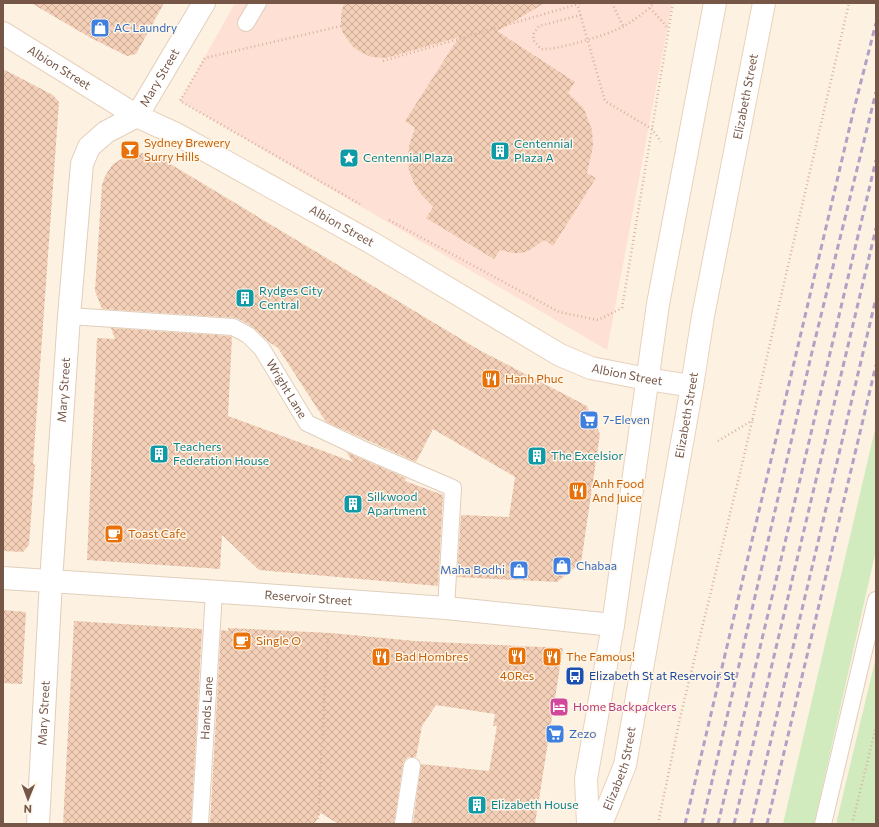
<svg xmlns="http://www.w3.org/2000/svg" width="879" height="827" viewBox="0 0 879 827" font-family="Commissioner,sans-serif">
<defs>
<pattern id="building-cross-hatch" width="8" height="8" patternUnits="userSpaceOnUse"><rect width="8" height="8" fill="#f4cfb7"/><path d="M0 0l8 8M0 8l8-8" fill="none" stroke="#caab97"/></pattern>
</defs>
<rect width="100%" height="100%" fill="#fdf2e1"/>
<!-- commercial -->
<path fill="#fee0d4" d="M 235,3 L 672,3 L 607,350 L 180,101 Z"/>
<!-- green -->
<path fill="#d1ebbf" d="M 876,425 L 876,550 L 814,824 L 783,824 Z
M 876,657 L 876,824 L 836,824 Z"/>
<!-- building -->
<path fill="url(#building-cross-hatch)" d="M 31,3 L 164,3 L 136,54 L 127,56 L 91,38 Z
M 344,3 L 545,3 L 497,31 L 575,82 L 568,93 L 584,109 L 592,130 L 593,146 L 587,173 L 596,178 L 553,246 L 544,240 L 530,250 L 522,253 L 514,253 L 500,250 L 494,259 L 426,218 L 433,207 L 421,194 L 414,183 L 409,170 L 408,158 L 409,146 L 415,128 L 405,121 L 459,37 L 386,58 L 372,57 L 362,53 L 353,47 L 343,33 L 341,26 L 341,15 Z
M 3,69 L 53,95 L 59,102 L 33,464 L 35,464 L 29,545 L 23,552 L 3,551 Z
M 142,153 L 157,156 L 481,351 L 587,406 L 600,434 L 581,563 L 557,582 L 457,577 L 461,515 L 509,517 L 515,477 L 433,429 L 416,462 L 326,422 L 278,348 L 269,342 L 253,327 L 237,318 L 102,309 L 95,291 L 102,185 L 105,176 L 113,164 L 128,155 Z
M 111,328 L 230,336 L 232,337 L 228,416 L 353,462 L 346,452 L 406,478 L 405,481 L 443,495 L 438,586 L 259,570 L 222,535 L 220,569 L 87,560 L 97,338 L 115,339 Z
M 3,610 L 26,612 L 22,684 L 3,683 Z
M 74,621 L 202,629 L 191,824 L 63,824 Z
M 228,628 L 331,633 L 415,641 L 563,648 L 535,824 L 413,824 L 421,764 L 489,771 L 497,726 L 493,726 L 495,714 L 436,705 L 422,726 L 416,757 L 408,757 L 405,760 L 403,764 L 394,824 L 338,824 L 321,813 L 314,824 L 210,824 L 221,630 L 228,631 Z"/>
<g fill="none" stroke-linecap="round" stroke-linejoin="round">
<!-- lane casing -->
<g stroke="#e2cebc" stroke-width="18">
<g id="lane">
<path d="M 246,23 L 258,3"/>
<path id="s1" d="M 69,316 L 233,327 L 248,335 L 262,349 L 307,423 L 362,449 L 453,488 L 446,608"/>
<path id="s2" d="M 200,824 L 214,592"/>
<path d="M 403,824 L 412,766"/>
<path d="M 823,824 L 876,600"/>
</g>
</g>
<!-- street casing -->
<g stroke="#e2cebc" stroke-width="24">
<g id="street">
<path id="s3" d="M 3,578 L 251,594 L 446,608 L 613,625"/>
<path id="s4" d="M 38,824 L 51,581 L 69,316 L 82,164 L 89,147 L 106,132 L 137,116 L 204,3"/>
</g>
</g>
<!-- secondary casing -->
<g stroke="#e9d1bc" stroke-width="24">
<g id="secondary">
<path id="s5" d="M 3,33 L 137,116 L 178,135 L 372,243 L 560,355 L 591,368 L 647,379 L 692,386"/>
<path d="M 588,824 L 586,779 L 613,625 L 658,304 L 715,3"/>
<path id="s6" d="M 601,824 L 625,765 L 692,386 L 703,316 L 764,3"/>
</g>
</g>
<!-- path -->
<path stroke="#d9b29b" stroke-width="2.5" stroke-dasharray="1 3" stroke-linecap="butt" d="M 577,3 L 605,101 L 652,129 L 661,142
M 612,3 L 623,26
M 650,8 L 668,28
M 581,15 L 539,26 L 534,33 L 533,40 L 541,49 C 555,51 611,34 624,26 C 634,20 646,12 654,3
M 341,26 L 205,58 L 180,101 L 360,204
M 383,61 L 582,3
M 389,220 L 559,312 L 598,320 L 622,308 L 673,3
M 718,441 L 753,420
M 318,819 L 328,633
M 658,824 L 680,718 L 740,473 L 849,3
M 852,824 L 876,727"/>
<!-- lane -->
<use href="#lane" stroke="#fff" stroke-width="16"/>
<!-- street -->
<use href="#street" stroke="#fff" stroke-width="22"/>
<!-- secondary -->
<use href="#secondary" stroke="#fff" stroke-width="22"/>
<!-- rail -->
<path stroke="#b4a0c7" stroke-width="3" stroke-dasharray="6 4" stroke-linecap="butt" d="M 685,824 L 853,113 L 876,23
M 702,824 L 812,352 L 876,92
M 718,824 L 876,160
M 734,824 L 876,228
M 751,824 L 876,298
M 767,824 L 876,365"/>
</g>
<!-- icons -->
<defs>
<g id="shop-square" transform="scale(1)"><rect x="-9" y="-9" width="18" height="18" rx="4" fill="#3f7fe0" stroke="#fff6e8"/><path d="M-5-2.5h2.3a2.7 3.5 0 0 1 5.4 0H5L5.5 6h-11ZM-1.5-2.5h3a1.5 2.3 0 0 0-3 0Z" fill="#fff"/></g>
<g id="bar-square" transform="scale(1)"><rect x="-9" y="-9" width="18" height="18" rx="4" fill="#e8710a" stroke="#fff6e8"/><path d="M-6-5H6L.8 .8V4.5H3.5V6h-7V4.5H-.8V.8Z" fill="#fff"/></g>
<g id="building-square" transform="scale(1)"><rect x="-9" y="-9" width="18" height="18" rx="4" fill="#0f9aa8" stroke="#fff6e8"/><path d="M-4-6H4V6H1V3H-1V6H-4ZM-2.5-4.3h1.7v1.8h-1.7ZM.8-4.3h1.7v1.8H.8ZM-2.5-1h1.7V.8h-1.7ZM.8-1h1.7V.8H.8Z" fill="#fff"/></g>
<g id="sight-square" transform="scale(1)"><rect x="-9" y="-9" width="18" height="18" rx="4" fill="#0f9aa8" stroke="#fff6e8"/><path d="M0-6L1.8-2.2L6-1.7L2.9 1.2L3.7 5.4L0 3.3L-3.7 5.4L-2.9 1.2L-6-1.7L-1.8-2.2Z" fill="#fff"/></g>
<g id="restaurant-square" transform="scale(1)"><rect x="-9" y="-9" width="18" height="18" rx="4" fill="#e8710a" stroke="#fff6e8"/><path d="M-5-6h1v4h1v-4h1v4h1v-4h1v5L-1.5 .5V6h-2V.5L-5-1ZM5-6V6H3V1.5H1.5Q1.5-4 5-6Z" fill="#fff"/></g>
<g id="supermarket-square" transform="scale(1)"><rect x="-9" y="-9" width="18" height="18" rx="4" fill="#3f7fe0" stroke="#fff6e8"/><path d="M-6-5.5h2.5l.6 2H6L4.5 2H-2.5L-4.4-4H-6ZM-1.5 3.2a1.3 1.3 0 1 0 .1 0ZM3 3.2a1.3 1.3 0 1 0 .1 0Z" fill="#fff"/></g>
<g id="cafe-square" transform="scale(1)"><rect x="-9" y="-9" width="18" height="18" rx="4" fill="#e8710a" stroke="#fff6e8"/><path d="M-5.5-4.5H6V0H3Q3 3.5 0 3.5H-2.5Q-5.5 3.5-5.5 0ZM3-3.2v2h1.7v-2ZM-6 4.5H4V6H-6Z" fill="#fff"/></g>
<g id="bus-square" transform="scale(1)"><rect x="-9" y="-9" width="18" height="18" rx="4" fill="#1a4fb4" stroke="#fff6e8"/><path d="M-5-6H5V4H4V6H2V4H-2V6H-4V4H-5ZM-3.5-4V0h7V-4ZM-3.5 1.2v1.5H-2V1.2ZM2 1.2v1.5H3.5V1.2Z" fill="#fff"/></g>
<g id="hotel-square" transform="scale(1)"><rect x="-9" y="-9" width="18" height="18" rx="4" fill="#d1479c" stroke="#fff6e8"/><path d="M-6-4.5h1.5V1H6V5H4.5V3h-9V5H-6ZM-4 0a1.8 1.8 0 1 1 3.6 0ZM.5 0V-2.5h3Q6-2.5 6 0Z" fill="#fff"/></g>
</defs>
<g fill-rule="evenodd">
<use href="#shop-square" x="100" y="28"/>
<use href="#bar-square" x="130" y="150"/>
<use href="#building-square" x="500" y="151"/>
<use href="#sight-square" x="349" y="158"/>
<use href="#building-square" x="245" y="298"/>
<use href="#restaurant-square" x="491" y="379"/>
<use href="#supermarket-square" x="589" y="420"/>
<use href="#building-square" x="159" y="454"/>
<use href="#building-square" x="537" y="456"/>
<use href="#restaurant-square" x="578" y="491"/>
<use href="#building-square" x="353" y="504"/>
<use href="#cafe-square" x="114" y="534"/>
<use href="#shop-square" x="562" y="566"/>
<use href="#shop-square" x="519" y="570"/>
<use href="#cafe-square" x="242" y="641"/>
<use href="#restaurant-square" x="517" y="656"/>
<use href="#restaurant-square" x="381" y="657"/>
<use href="#restaurant-square" x="552" y="657"/>
<use href="#bus-square" x="575" y="676"/>
<use href="#hotel-square" x="559" y="707"/>
<use href="#supermarket-square" x="555" y="734"/>
<use href="#building-square" x="477" y="805"/>
</g>
<g text-anchor="middle" stroke-width="3" stroke-linejoin="round" paint-order="stroke">
<!-- shop labels -->
<g font-size="12" fill="#366cbe" stroke="#fff6e8" text-anchor="start">
<text x="114" y="32">AC Laundry</text>
<text x="603" y="424">7-Eleven</text>
<text x="576" y="570">Chabaa</text>
<text x="505" y="574" text-anchor="end">Maha Bodhi</text>
<text x="569" y="738">Zezo</text>
</g>
<!-- street labels -->
<g font-size="12" fill="#765747" stroke="#fff6e8">
<text dy="4" stroke="none"><textPath href="#s5" startOffset="66">Albion Street</textPath></text>
<text dy="4" stroke="none"><textPath href="#s4" startOffset="782">Mary Street</textPath></text>
<text dy="4" stroke="none"><textPath href="#s6" startOffset="743">Elizabeth Street</textPath></text>
<text dy="4" stroke="none"><textPath href="#s5" startOffset="390">Albion Street</textPath></text>
<text dy="4" stroke="none"><textPath href="#s5" startOffset="714">Albion Street</textPath></text>
<text dy="4" stroke="none"><textPath href="#s1" startOffset="248">Wright Lane</textPath></text>
<text dy="4" stroke="none"><textPath href="#s4" startOffset="435">Mary Street</textPath></text>
<text dy="4" stroke="none"><textPath href="#s6" startOffset="419">Elizabeth Street</textPath></text>
<text dy="4" stroke="none"><textPath href="#s3" startOffset="306">Reservoir Street</textPath></text>
<text dy="4" stroke="none"><textPath href="#s2" startOffset="116">Hands Lane</textPath></text>
<text dy="4" stroke="none"><textPath href="#s4" startOffset="111">Mary Street</textPath></text>
<text dy="4" stroke="none"><textPath href="#s6" startOffset="59">Elizabeth Street</textPath></text>
</g>
<!-- food labels -->
<g font-size="12" fill="#c56008" stroke="#fff6e8" text-anchor="start">
<text x="144" y="147">Sydney Brewery<tspan x="144" dy="14">Surry Hills</tspan></text>
<text x="505" y="383">Hanh Phuc</text>
<text x="592" y="488">Anh Food<tspan x="592" dy="14">And Juice</tspan></text>
<text x="128" y="538">Toast Cafe</text>
<text x="256" y="645">Single O</text>
<text x="395" y="661">Bad Hombres</text>
<text x="566" y="661">The Famous!</text>
<text x="517" y="680" text-anchor="middle">40Res</text>
</g>
<!-- culture labels -->
<g font-size="12" fill="#0d838f" stroke="#fff6e8" text-anchor="start">
<text x="514" y="148">Centennial<tspan x="514" dy="14">Plaza A</tspan></text>
<text x="363" y="162">Centennial Plaza</text>
<text x="259" y="295">Rydges City<tspan x="259" dy="14">Central</tspan></text>
<text x="173" y="451">Teachers<tspan x="173" dy="14">Federation House</tspan></text>
<text x="551" y="460">The Excelsior</text>
<text x="367" y="501">Silkwood<tspan x="367" dy="14">Apartment</tspan></text>
<text x="491" y="809">Elizabeth House</text>
</g>
<!-- transit labels -->
<g font-size="12" fill="#164399" stroke="#fff6e8" text-anchor="start">
<text x="589" y="680">Elizabeth St at Reservoir St</text>
</g>
<!-- hotel labels -->
<g font-size="12" fill="#b23c85" stroke="#fff6e8" text-anchor="start">
<text x="573" y="711">Home Backpackers</text>
</g>
</g>
<!-- border -->
<rect width="879" height="827" fill="none" stroke="#765747" stroke-width="8"/>
<!-- north arrow -->
<g transform="translate(28 799) rotate(181)" stroke="#fff6e8" stroke-width="3" paint-order="stroke">
<path d="M0-3L7 15L0 10L-7 15Z" fill="#765747"/>
<text y="-6" font-size="11" font-weight="bold" text-anchor="middle" fill="#765747">N</text>
</g>
</svg>
